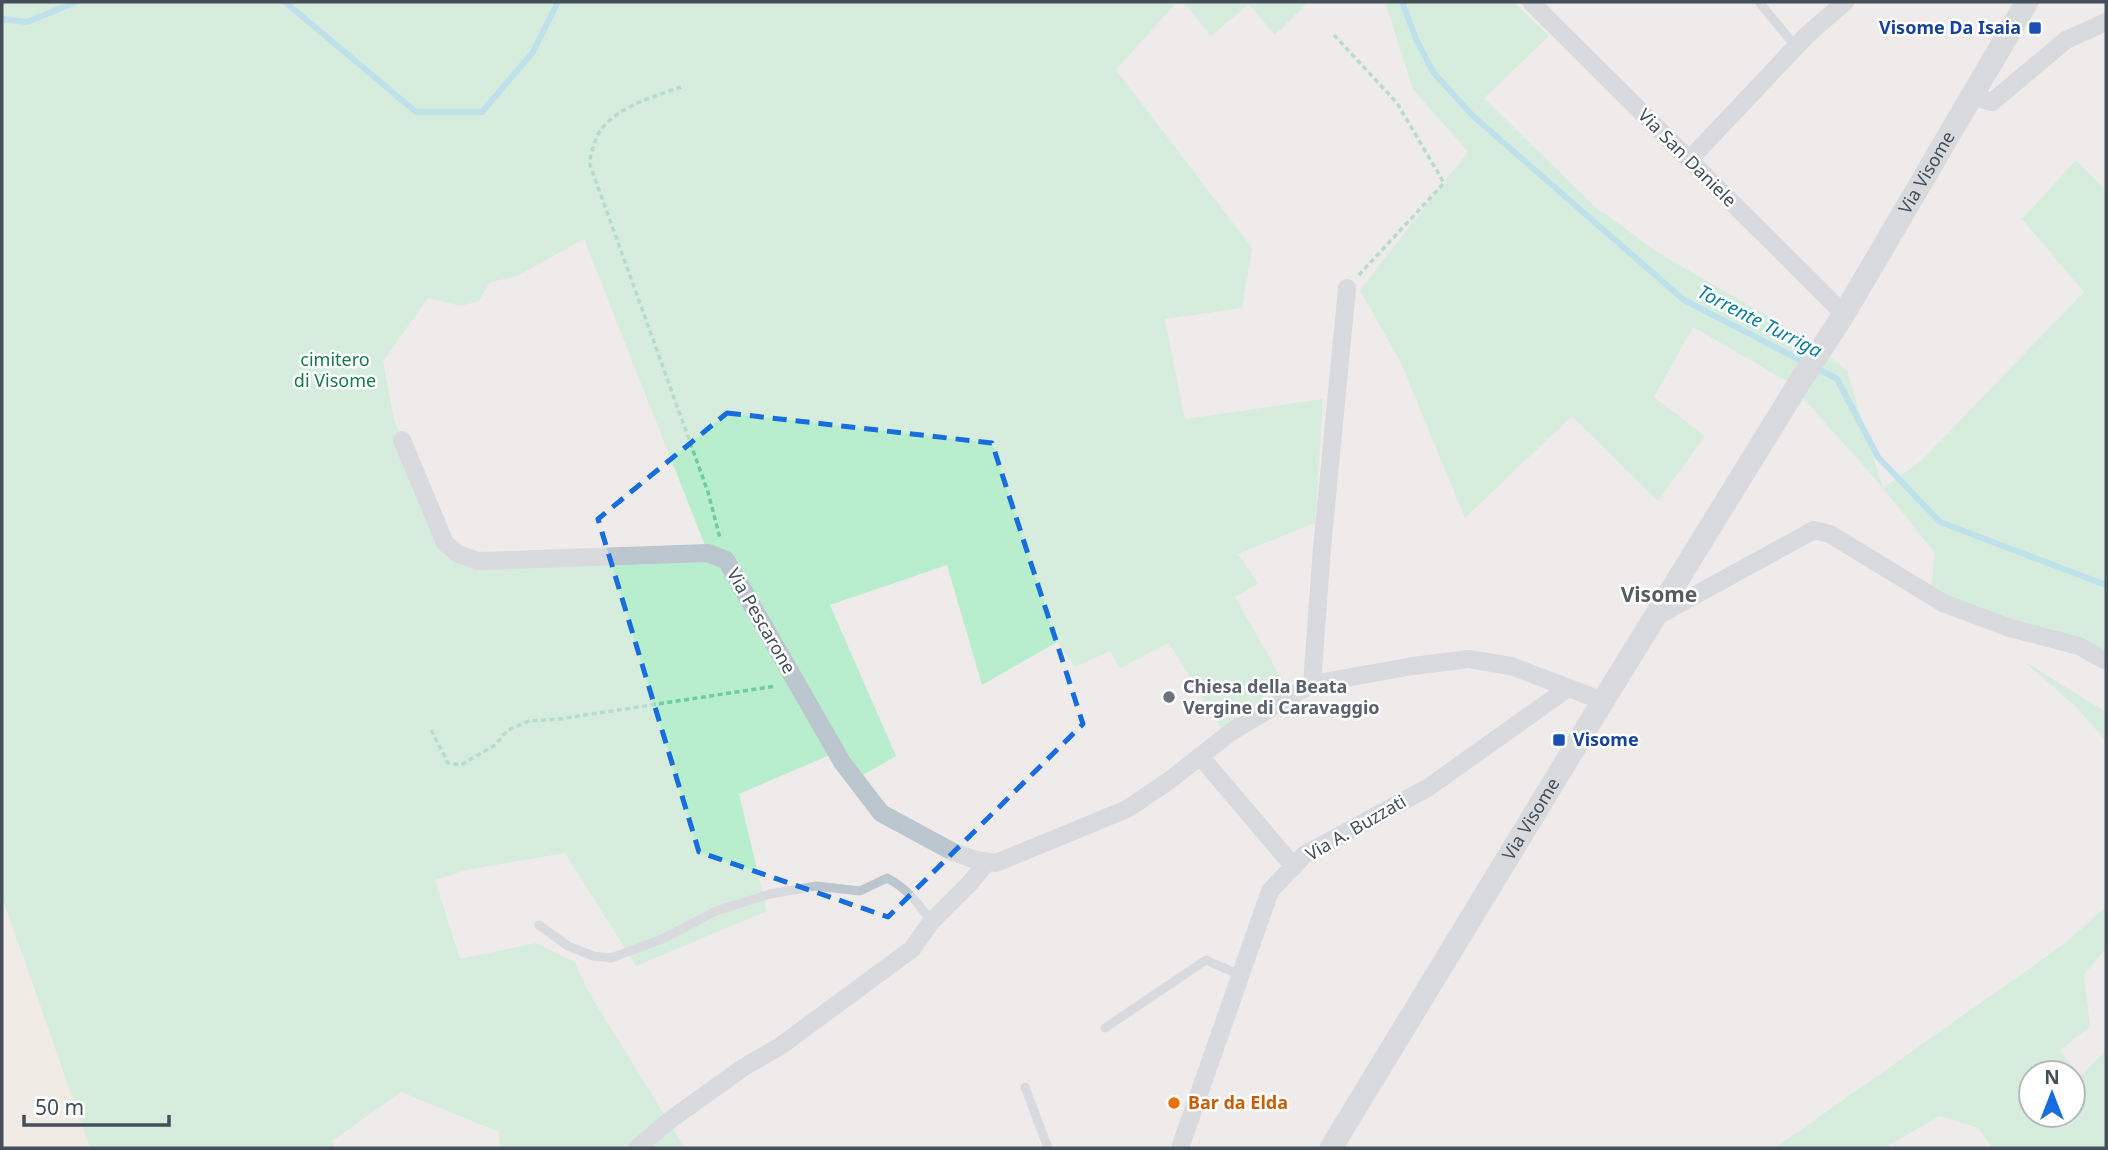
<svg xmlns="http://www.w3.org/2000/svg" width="2108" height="1150" viewBox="0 0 2108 1150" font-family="'Noto Sans',sans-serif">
<rect width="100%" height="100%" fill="#efebeb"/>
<!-- green -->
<path fill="#b8eecd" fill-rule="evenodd" d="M 2,2 L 1177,2 L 1116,70 L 1252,248 L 1242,308 L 1165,319 L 1185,419 L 1323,399 L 1315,523 L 1238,554 L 1258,584 L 1235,597 L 1289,692 L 1225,734 L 1169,643 L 1120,668 L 1110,651 L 1075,667 L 1057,642 L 982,685 L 947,565 L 830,605 L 896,756 L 849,783 L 832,754 L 739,794 L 767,911 L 636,966 L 565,853 L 466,870 L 435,880 L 460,959 L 536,943 L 575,962 L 586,988 L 685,1148 L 500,1148 L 499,1132 L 401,1092 L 332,1141 L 334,1148 L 90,1148 L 2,897 ZM 584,239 L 708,553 L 458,554 L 394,420 L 383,361 L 428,298 L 461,306 L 479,301 L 490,282 L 515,277 Z
M 1184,2 L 1308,2 L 1275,35 L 1249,4 L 1211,36 Z
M 1385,2 L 1514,2 L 1549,36 L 1484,98 L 1594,206 L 1657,252 L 1812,342 L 1847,371 L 1883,488 L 1920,462 L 2084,292 L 2022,219 L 2076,160 L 2106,191 L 2106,661 L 1930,595 L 1935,553 L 1883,488 L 1790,383 L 1693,327 L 1654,397 L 1705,436 L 1658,501 L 1572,416 L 1465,518 L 1401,363 L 1360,290 L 1468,152 L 1413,89 Z
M 2025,662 L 2106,712 L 2106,741 L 2075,706 Z
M 2106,906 L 2106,948 L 2084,975 L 2090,1026 L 2060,1051 L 2081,1076 L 2106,1050 L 2106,1148 L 1992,1148 L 1978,1128 L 1940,1116 L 1884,1148 L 1775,1148 L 2067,942 ZM 2031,1073 L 2073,1073 L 2073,1115 L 2031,1115 Z"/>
<!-- sand -->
<path fill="#f1eadb" d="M 2,897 L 90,1148 L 2,1148 Z"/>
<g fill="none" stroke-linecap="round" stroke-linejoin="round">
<!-- stream -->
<path stroke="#84d6ec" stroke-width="6" d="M 285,2 L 416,112 L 482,112 L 533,52 L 558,2
M 1402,2 L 1416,39 L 1433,72 L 1473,116 L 1684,300 L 1806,363
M 2,19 L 27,22 L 76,2
M 1816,368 L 1837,379 L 1878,457 L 1940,522 L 2106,585"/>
<!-- path -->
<path stroke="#70cc9f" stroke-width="3.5" stroke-dasharray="5 3.5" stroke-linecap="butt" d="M 1334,35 L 1397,103 L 1444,183 L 1358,276
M 681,87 C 654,96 617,107 600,131 C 594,140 592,153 589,162 L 708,492 L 720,538
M 431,730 L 448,763 L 461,765 L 495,745 L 508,730 L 529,721 L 559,719 L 776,686"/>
<!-- service -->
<path stroke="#bcc6cf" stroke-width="9" d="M 1759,2 L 1796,47
M 539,925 L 568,946 L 593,956 L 611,958 L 662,939 L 716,911 L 770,894 L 816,886 L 860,891 L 887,878 C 907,888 919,904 931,922
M 1105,1028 L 1206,960 L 1240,975
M 1025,1087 L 1048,1148"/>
<!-- minor -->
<path stroke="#bcc6cf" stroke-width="18" d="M 1531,2 L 1844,314
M 1970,96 L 1992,102 L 2066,40 L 2106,22
M 1689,160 L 1807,35 L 1845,2
M 402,440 L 445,543 L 458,554 L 478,561 L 708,553 L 726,560 L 842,762 L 881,813 L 953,852 L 976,860 L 996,863 L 1127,809 L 1170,780 L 1231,732 L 1312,684 L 1413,666 L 1469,659 L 1511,666 L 1603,701
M 1657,616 L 1814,530 L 1830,534 L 1943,603 L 2010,628 L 2079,646 L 2106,661
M 1312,684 L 1322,548 L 1347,288
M 1200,756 L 1294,867
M 637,1148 L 670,1120 L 744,1067 L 779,1047 L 912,949 L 931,922 L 970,883 L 987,862
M 1180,1148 L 1270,891 L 1304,855 L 1429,787 L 1568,688"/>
<!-- tertiary -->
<path stroke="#bcc6cf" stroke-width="23" id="s1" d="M 1331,1148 L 1603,701 L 1799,383 L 1844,314 L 2027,2"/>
</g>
<!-- marked area -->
<path d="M0 0H2108V1150H0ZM 727,413 L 992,443 L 1083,724 L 888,917 L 699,852 L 598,519 Z" fill="#efebeb" fill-opacity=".55" fill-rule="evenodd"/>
<path fill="none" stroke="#176ddd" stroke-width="5" stroke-dasharray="14 9" stroke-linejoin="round" d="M 727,413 L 992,443 L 1083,724 L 888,917 L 699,852 L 598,519 Z"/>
<!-- markers -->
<g fill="#1a4fb4" stroke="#fff" stroke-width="2.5">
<rect x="2028" y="21" width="14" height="14" rx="3.5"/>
<rect x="1552" y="733" width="14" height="14" rx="3.5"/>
</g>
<circle fill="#6b7280" stroke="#fff" stroke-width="2.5" cx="1169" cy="697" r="7"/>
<circle fill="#e8710a" stroke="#fff" stroke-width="2.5" cx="1174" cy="1103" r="7"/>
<g text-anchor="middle" stroke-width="5" stroke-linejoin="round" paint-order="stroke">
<!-- transit labels -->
<g font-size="18" font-weight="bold" fill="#164399" stroke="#fff" text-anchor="end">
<text x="2021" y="34">Visome Da Isaia</text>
<text x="1573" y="746" text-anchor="start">Visome</text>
</g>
<!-- street labels -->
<g font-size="18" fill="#444f59" stroke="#fff">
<text transform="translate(1687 158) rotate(45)" y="6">Via San Daniele</text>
<text dy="6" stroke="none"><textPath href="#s1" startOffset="1143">Via Visome</textPath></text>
<text transform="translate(761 621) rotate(60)" y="6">Via Pescarone</text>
<text dy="6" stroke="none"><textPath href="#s1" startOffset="385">Via Visome</textPath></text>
<text transform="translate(1356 828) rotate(-30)" y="6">Via A. Buzzati</text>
</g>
<!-- park labels -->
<g font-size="18" fill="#157a48" stroke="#fff">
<text x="335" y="366">cimitero<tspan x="335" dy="21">di Visome</tspan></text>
</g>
<!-- worship labels -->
<g font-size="18" font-weight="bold" fill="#5b616d" stroke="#fff" text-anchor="start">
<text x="1183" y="693">Chiesa della Beata<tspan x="1183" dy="21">Vergine di Caravaggio</tspan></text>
</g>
<!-- food labels -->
<g font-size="18" font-weight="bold" fill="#c56008" stroke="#fff" text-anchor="start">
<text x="1188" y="1109">Bar da Elda</text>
</g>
<!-- water labels -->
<g font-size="19" font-style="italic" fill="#0b7e9e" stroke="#fff">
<text transform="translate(1760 321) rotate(27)" y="7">Torrente Turriga</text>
</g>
<!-- quarter labels -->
<g font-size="21" font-weight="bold" fill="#585c61" stroke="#fff">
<text x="1659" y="602">Visome</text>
</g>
</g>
<!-- border -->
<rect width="2108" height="1150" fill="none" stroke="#444f59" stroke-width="7"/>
<!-- north arrow -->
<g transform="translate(2052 1094)"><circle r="33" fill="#ffffff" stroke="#b4b9bd" stroke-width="2"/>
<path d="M0-5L12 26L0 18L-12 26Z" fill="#176ddd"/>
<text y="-10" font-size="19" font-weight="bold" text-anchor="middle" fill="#444f59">N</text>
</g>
<!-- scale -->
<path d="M24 1115v10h145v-10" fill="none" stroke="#444f59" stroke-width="3.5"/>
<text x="35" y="1115" font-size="21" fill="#444f59" stroke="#ffffff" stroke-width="5" paint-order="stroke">50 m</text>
</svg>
